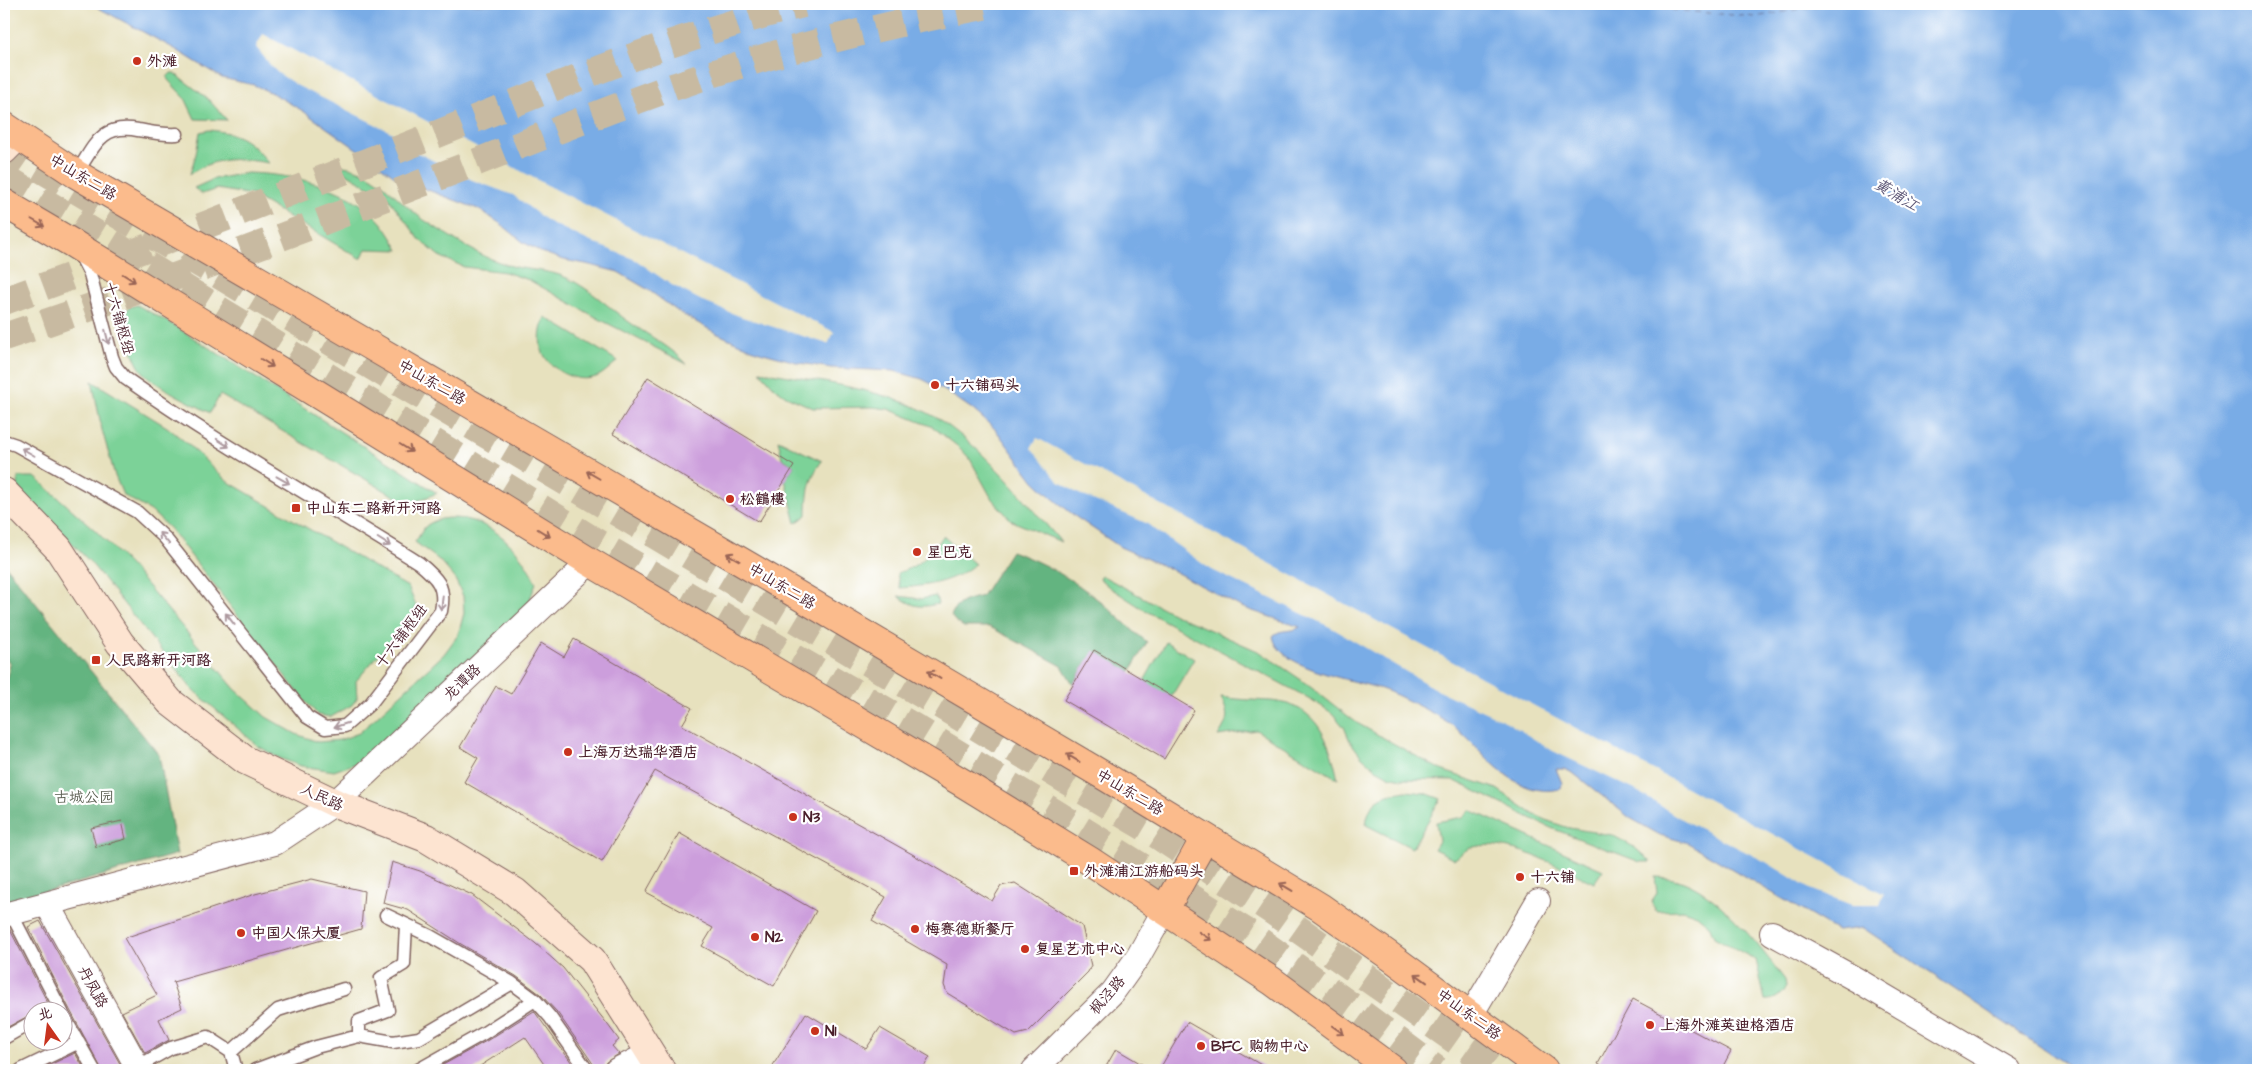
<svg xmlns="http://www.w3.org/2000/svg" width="2262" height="1074" viewBox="0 0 2262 1074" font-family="'Architects Daughter','LXGW WenKai TC',sans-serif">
<rect width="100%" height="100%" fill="#fff"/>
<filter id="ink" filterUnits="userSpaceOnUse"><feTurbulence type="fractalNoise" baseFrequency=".02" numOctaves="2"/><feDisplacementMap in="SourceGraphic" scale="10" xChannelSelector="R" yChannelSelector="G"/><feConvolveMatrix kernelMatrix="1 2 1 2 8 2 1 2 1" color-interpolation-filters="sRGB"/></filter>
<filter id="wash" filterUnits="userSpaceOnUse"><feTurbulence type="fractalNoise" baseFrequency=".0096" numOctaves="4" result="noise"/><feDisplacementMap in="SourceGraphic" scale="20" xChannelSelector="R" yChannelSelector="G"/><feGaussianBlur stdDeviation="1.12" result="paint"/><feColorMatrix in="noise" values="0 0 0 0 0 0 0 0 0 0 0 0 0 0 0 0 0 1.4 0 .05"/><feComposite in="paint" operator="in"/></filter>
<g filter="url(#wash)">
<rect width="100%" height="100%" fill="#e7e1be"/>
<!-- green -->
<path fill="#7bd298" stroke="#627862" d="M 171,73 L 174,73 L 207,98 L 227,120 L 195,119 L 185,98 L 168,80 L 167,77 Z
M 209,130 C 239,133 249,140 269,163 C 237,158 218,156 190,174 L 196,154 L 200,132 Z
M 333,165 C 378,166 395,202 430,224 C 454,239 480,257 508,265 C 527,271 548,269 567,278 C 591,289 610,309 632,324 C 651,337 671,347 687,364 L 601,320 L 529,280 L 505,272 L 464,267 L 439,256 L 420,240 L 389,199 Z
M 247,173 C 290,174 342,185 374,215 C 385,225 392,238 399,250 L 366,249 L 361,259 L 252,195 L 217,189 L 202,194 L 194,188 L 214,179 Z
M 137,305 L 170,323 L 437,493 L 413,503 L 403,501 L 220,395 L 210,413 C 192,403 155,386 143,372 C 130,357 129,332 125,313 L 129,307 Z
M 545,317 L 618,361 C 611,366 604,374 596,377 C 575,384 546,369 541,347 C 539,336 541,327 545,317 Z
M 760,371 C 815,381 897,390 943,422 C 989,454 1025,500 1061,542 L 1012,521 L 992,499 L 970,459 L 961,449 L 933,427 L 888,409 L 872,407 L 813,408 L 786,396 L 775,388 Z
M 92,381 L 167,427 L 189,445 L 227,481 L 408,587 L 416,605 L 415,616 L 410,626 L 403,634 L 386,646 L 356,681 L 357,698 L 352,705 L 331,717 L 318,715 L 303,699 L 170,529 L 151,511 L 123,495 L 115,476 L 102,430 Z
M 778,440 L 822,461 C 809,478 807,494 807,515 L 796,523 L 785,480 L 794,466 L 782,458 Z
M 18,477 L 35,477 L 96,531 L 129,564 L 235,689 L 266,717 L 296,734 L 318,742 L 340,740 L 359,733 L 444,654 L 458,635 L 464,613 L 463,596 L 454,577 L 439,560 L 415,542 C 419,537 422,530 426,526 C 434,520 443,518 452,518 C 491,518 521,549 536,583 L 525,613 L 399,729 L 357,763 L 334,771 L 301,766 L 279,758 L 258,746 L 192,689 L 91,563 L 37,507 L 18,494 Z
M 943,536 L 975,564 C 954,582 927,586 900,588 L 897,573 C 918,567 932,554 943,536 Z
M 1101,575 L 1174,614 L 1260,652 L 1300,679 L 1357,723 L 1441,770 L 1497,789 L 1533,814 L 1551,822 L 1569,828 L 1612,835 L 1634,847 L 1651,862 L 1640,862 L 1551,828 L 1453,780 L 1402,779 L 1389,776 L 1376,769 L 1361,756 L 1350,741 L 1344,727 L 1332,713 L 1312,700 L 1146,611 L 1109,587 L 1100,579 Z
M 898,596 L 921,599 L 936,596 L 938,604 C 919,608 914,607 898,596 Z
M 1166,642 L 1194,659 L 1171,697 L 1144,681 Z
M 1221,697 C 1238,700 1254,700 1271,701 C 1318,705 1329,740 1338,779 L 1256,730 L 1218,736 C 1229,719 1229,716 1221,697 Z
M 1406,791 L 1425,793 L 1441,799 L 1412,848 L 1366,825 C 1369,799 1382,795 1406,791 Z
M 1470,810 L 1603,870 L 1594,883 C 1563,869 1502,834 1468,849 C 1464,851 1459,856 1455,859 L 1434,849 L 1439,841 L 1436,822 L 1463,817 Z
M 1655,877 C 1661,877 1668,878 1674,879 C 1717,889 1759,946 1785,980 L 1786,986 C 1782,995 1775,1001 1765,1000 L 1756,960 L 1714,937 L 1709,925 L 1697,915 L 1683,910 L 1656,911 L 1651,902 L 1657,893 Z"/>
<!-- forest -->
<path fill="#64b480" stroke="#576a56" d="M 1011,551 C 1043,562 1074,580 1101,602 C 1117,615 1131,630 1147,642 L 1130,672 L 1094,651 L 1073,684 L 1062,666 L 990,627 L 964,627 L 956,622 L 951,616 C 957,601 967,600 982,596 Z
M 4,564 L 159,755 L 177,854 L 4,904 L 4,691 L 10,664 L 4,655 Z"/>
<!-- water -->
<path fill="#79ace6" stroke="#626688" d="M 91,4 L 2258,4 L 2258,1070 L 2075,1070 L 1863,928 L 1837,931 L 1688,843 L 1660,835 L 1630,818 L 1573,773 L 1564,769 L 1556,769 L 1562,783 L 1561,789 C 1514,799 1488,755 1457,729 C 1442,717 1424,709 1407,700 C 1395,694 1384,689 1371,686 C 1347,679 1277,667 1273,636 C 1280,628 1292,633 1300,627 L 1241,607 L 1168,568 L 1120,547 L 1076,517 L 1050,496 L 1034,481 L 995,429 L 972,409 L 947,392 L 922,379 L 894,371 L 831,368 L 800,363 L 756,351 L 716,333 L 680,313 L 647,289 L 618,272 L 586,264 L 564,260 L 541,252 L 523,242 L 501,224 L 478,209 L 399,179 L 303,111 L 274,94 L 254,85 L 222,78 L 175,49 Z"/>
<!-- pier -->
<path fill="#e7e1be" d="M 263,34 L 545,184 L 834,332 L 828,344 L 742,317 L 706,303 L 670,284 L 636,260 L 591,242 L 547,221 L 513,195 L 472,180 L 410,149 L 391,132 L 298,86 L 278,73 L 271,66 L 256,47 Z
M 1037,438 L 1884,894 L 1880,905 L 1852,905 L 1808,888 L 1766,862 L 1683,820 L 1635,790 L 1553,751 L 1507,722 L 1437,690 L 1332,628 L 1210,569 L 1146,523 L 1077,493 L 1058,481 L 1031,448 Z"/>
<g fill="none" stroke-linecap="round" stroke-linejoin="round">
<!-- ferry -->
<path stroke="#5d5776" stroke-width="1" stroke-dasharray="6 5" stroke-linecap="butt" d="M 1651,4 L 1673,10 L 1756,17 L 1827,4"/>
</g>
<g id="blocks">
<!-- building -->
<path fill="#cc9edc" d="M 648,377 L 794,466 L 759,522 L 613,434 Z
M 574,639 L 692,708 L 682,725 L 912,854 L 992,901 L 1001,886 L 1015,883 L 1082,926 L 1091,966 L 1088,972 L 1028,1032 L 1016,1035 L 947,993 L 944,985 L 947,965 L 872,921 L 886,897 L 655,771 L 602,862 L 464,782 L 478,758 L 460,747 L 496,686 L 511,694 L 541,643 L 564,657 Z
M 1094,650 L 1194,710 L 1164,759 L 1064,700 Z
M 122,821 L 126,839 L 96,847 L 91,828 Z
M 679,833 L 816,911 L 774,986 L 702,946 L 713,928 L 646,892 Z
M 392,862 L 420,871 L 472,895 L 535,943 L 563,968 L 605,1021 L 619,1040 L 612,1046 L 619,1054 L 606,1062 L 603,1070 L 595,1070 L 594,1065 L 557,1012 L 540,994 L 516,976 L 461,944 L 408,910 L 383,903 Z
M 312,879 L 364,891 L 361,929 L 173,982 L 182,1008 L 159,1019 L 169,1040 L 145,1053 L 122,1012 L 157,995 L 124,938 L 255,894 Z
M 40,921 L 123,1069 L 120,1070 L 102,1070 L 70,1010 L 28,927 Z
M 4,928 L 9,928 L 51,1009 L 46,1012 L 32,1012 L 32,1014 L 4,1029 Z
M 1633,999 L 1731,1051 L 1721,1070 L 1609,1070 L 1598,1064 Z
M 534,1011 L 577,1070 L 548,1070 L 525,1037 L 474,1070 L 434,1070 L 488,1040 Z
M 806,1013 L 866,1049 L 880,1028 L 930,1057 L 922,1070 L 770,1070 Z
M 1187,1022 L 1270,1070 L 1159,1070 Z
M 1116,1049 L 1152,1070 L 1104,1070 Z
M 75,1053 L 85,1070 L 39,1070 Z"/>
</g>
</g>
<g filter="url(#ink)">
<use href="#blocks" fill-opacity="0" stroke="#81635e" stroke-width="1"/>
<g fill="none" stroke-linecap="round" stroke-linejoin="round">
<!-- secondary-tunnel -->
<path stroke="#c8baa1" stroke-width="28" stroke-dasharray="28 14" stroke-linecap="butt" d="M 4,301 C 150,248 295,190 440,133 C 559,85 678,35 803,4
M 4,337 C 163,284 320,222 477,162 C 568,126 659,89 753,61 C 832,37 913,20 993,4"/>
<!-- primary-tunnel -->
<path stroke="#c8baa1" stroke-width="28" stroke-dasharray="28 14" stroke-linecap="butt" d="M 4,144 L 33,164 L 1148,829 L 1274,912 L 1469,1050 L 1494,1070
M 4,177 L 599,544 L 919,730 L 1055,813 L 1251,935 L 1358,1011 L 1437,1070"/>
<!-- lane casing -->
<g stroke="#81635e" stroke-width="15">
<path id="lane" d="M 76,174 C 94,147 100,123 138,130 C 151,132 163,135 177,134
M 4,441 L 16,445 L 137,512 L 165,538 L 307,717 L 325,728 L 345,726 L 371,703 L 441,611 C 446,586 437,578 419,563 C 321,501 220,445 125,378 L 116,367 L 112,357 L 90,274 L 79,253
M 11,913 L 62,1012
M 386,915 L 430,936 L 512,983 L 535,1000 L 550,1017 L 587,1070
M 62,1013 L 94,1070
M 359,1036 L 359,1021 L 388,1010 L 381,978 L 404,964 L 406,925
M 4,1038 L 32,1022
M 231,1052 L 278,1010 L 344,989
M 137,1067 L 171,1048 L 208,1037 L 231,1052 L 236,1070
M 21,1070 L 79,1042
M 255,1070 L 316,1047 L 359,1036 L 393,1042 L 419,1038 L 512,983
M 418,1070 L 484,1033 L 535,1000"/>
</g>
<!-- street casing -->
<g stroke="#81635e" stroke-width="26">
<path id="street" d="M 47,904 L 139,1070
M 4,915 L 275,843 L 335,803 L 590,562
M 1772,933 L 1857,980 L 2009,1070
M 1471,1015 L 1538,901
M 617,1070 L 651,1053
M 1034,1070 L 1113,992 L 1138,957 L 1165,909"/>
</g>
<!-- secondary casing -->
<g stroke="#81635e" stroke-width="30">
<path id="secondary" d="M 4,150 L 18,136
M 4,492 L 58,548 L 120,643 L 170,702 L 245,760 L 335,803 L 426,838 L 515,892 L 592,960 L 661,1070"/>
</g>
<!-- primary casing -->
<g stroke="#81635e" stroke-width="30">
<path id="primary" d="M 4,126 L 76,174 L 752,568 L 1106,777 L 1320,907 L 1391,957 L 1544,1070
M 4,203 L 72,243 L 590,562 L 963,783 L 1090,861 L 1272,981 L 1393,1070
M 1165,909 L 1205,838"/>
</g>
<!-- lane -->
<use href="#lane" stroke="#fff" stroke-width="12"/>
<!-- street -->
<use href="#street" stroke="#fff" stroke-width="24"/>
<!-- secondary -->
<use href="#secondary" stroke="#fde4d1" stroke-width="28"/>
<!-- primary -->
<use href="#primary" stroke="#fbbb8c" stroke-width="28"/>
</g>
<!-- one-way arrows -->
<defs><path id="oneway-shaft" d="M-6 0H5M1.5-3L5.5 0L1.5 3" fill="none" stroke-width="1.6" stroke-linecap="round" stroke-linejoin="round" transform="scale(1.25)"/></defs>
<g stroke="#9a6557">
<use href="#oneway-shaft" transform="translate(38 223) rotate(30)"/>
<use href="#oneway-shaft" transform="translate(129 278) rotate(32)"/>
<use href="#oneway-shaft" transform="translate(267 363) rotate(32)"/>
<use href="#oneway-shaft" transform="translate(406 448) rotate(32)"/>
<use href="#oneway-shaft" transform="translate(593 475) rotate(-150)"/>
<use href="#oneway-shaft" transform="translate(544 533) rotate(32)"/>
<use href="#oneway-shaft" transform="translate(733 557) rotate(-150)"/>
<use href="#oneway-shaft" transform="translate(934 675) rotate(-149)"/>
<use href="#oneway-shaft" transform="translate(1073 758) rotate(-149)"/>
<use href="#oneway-shaft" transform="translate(1286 887) rotate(-149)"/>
<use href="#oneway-shaft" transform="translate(1205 936) rotate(34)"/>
<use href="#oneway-shaft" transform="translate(1421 978) rotate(-144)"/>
<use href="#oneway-shaft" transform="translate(1338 1030) rotate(36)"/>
</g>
<g stroke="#ae9aa0">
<use href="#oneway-shaft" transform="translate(107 337) rotate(76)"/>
<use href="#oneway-shaft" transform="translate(223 443) rotate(33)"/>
<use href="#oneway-shaft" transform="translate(28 452) rotate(-150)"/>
<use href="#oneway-shaft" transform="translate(283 480) rotate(29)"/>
<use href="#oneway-shaft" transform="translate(164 538) rotate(-132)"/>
<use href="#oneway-shaft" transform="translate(384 542) rotate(32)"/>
<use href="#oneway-shaft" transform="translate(442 603) rotate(96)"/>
<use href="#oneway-shaft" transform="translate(230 619) rotate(-128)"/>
<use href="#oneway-shaft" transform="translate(341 725) rotate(162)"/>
</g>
</g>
<!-- markers -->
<g fill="#c8321e" stroke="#fff" stroke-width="2">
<circle cx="137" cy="61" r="5"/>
<circle cx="935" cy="385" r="5"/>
<circle cx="730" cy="499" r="5"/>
<rect x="291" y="503" width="10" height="10" rx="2.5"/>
<circle cx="917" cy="552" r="5"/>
<rect x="91" y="655" width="10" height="10" rx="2.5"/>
<circle cx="568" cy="752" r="5"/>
<circle cx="793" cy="817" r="5"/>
<rect x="1069" y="866" width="10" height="10" rx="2.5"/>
<circle cx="1520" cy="877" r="5"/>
<circle cx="915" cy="929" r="5"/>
<circle cx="241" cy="933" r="5"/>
<circle cx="755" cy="937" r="5"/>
<circle cx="1025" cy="949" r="5"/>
<circle cx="1650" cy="1025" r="5"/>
<circle cx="815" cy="1031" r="5"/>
<circle cx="1201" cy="1046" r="5"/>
</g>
<g text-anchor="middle" stroke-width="4.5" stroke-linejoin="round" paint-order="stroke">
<!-- poi labels -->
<g font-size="15" font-weight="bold" fill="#4a1f2b" stroke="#fff" text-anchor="start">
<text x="147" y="66">外滩</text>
<text x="945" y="390">十六铺码头</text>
<text x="740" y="504">松鶴樓</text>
<text x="306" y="513">中山东二路新开河路</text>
<text x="927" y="557">星巴克</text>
<text x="106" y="665">人民路新开河路</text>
<text x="578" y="757">上海万达瑞华酒店</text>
<text x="803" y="822">N3</text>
<text x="1084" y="876">外滩浦江游船码头</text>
<text x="1530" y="882">十六铺</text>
<text x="925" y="934">梅赛德斯餐厅</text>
<text x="251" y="938">中国人保大厦</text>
<text x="765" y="942">N2</text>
<text x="1035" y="954">复星艺术中心</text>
<text x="1660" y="1030">上海外滩英迪格酒店</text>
<text x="825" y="1036">N1</text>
<text x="1211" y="1051">BFC 购物中心</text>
</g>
<!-- street labels -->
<g font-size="15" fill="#4a1f2b" stroke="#fff">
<text transform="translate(83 177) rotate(31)" y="5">中山东二路</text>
<text transform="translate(119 318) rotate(74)" y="5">十六铺枢纽</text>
<text transform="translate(432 382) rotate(30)" y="5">中山东二路</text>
<text transform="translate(782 586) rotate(31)" y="5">中山东二路</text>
<text transform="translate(401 636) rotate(-53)" y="5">十六铺枢纽</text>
<text transform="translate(462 682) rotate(-44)" y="5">龙谭路</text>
<text transform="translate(1130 792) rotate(31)" y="5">中山东二路</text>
<text transform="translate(322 797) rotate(25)" y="5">人民路</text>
<text transform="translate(93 987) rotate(61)" y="5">丹凤路</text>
<text transform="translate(1107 995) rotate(-49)" y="5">枫泾路</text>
<text transform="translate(1469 1014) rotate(36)" y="5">中山东二路</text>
</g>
<!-- park labels -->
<g font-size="15" fill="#5b5e51" stroke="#fff">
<text x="84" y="802">古城公园</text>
</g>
<!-- water labels -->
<g font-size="16" font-style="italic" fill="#5d5776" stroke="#fff">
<text transform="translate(1897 194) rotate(31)" y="6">黄浦江</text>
</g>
</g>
<!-- margin -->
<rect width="2262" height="1074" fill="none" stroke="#fff" stroke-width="20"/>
<!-- north arrow -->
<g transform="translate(48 1026) rotate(346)"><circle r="24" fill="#ffffff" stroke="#b7a5aa"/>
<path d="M0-4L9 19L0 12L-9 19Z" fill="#c8321e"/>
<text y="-8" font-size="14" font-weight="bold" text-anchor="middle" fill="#4a1f2b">北</text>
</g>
</svg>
